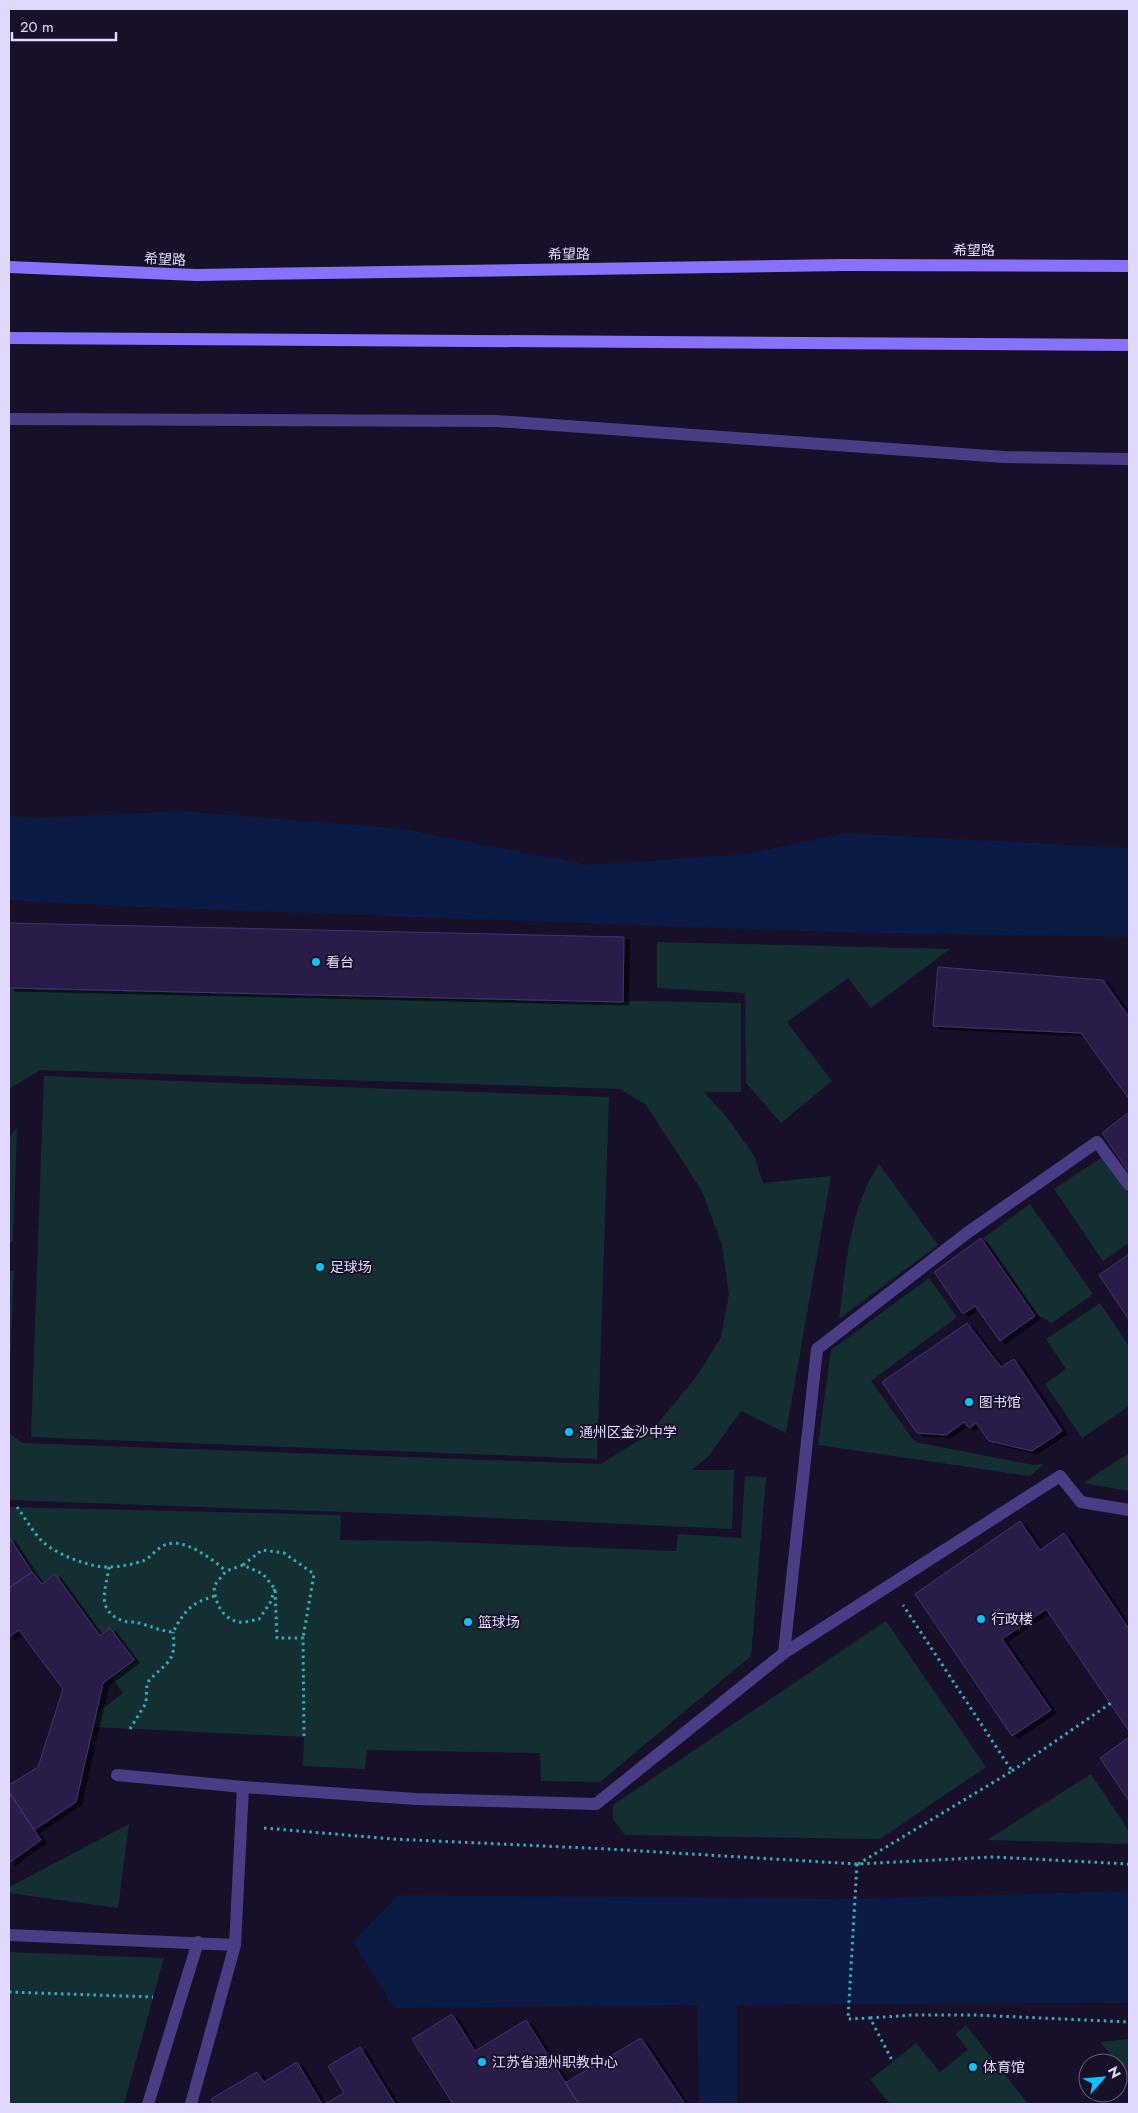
<svg xmlns="http://www.w3.org/2000/svg" width="1138" height="2113" viewBox="0 0 1138 2113" font-family="Jost,'Noto Sans SC',sans-serif">
<defs>
<filter id="shadow"><feDropShadow dx="5.5" dy="3" stdDeviation="0" flood-color="#0009"/></filter>
</defs>
<rect width="100%" height="100%" fill="#171028"/>
<!-- green -->
<path fill="#142f32" d="M 657,942 L 950,949 L 871,1008 L 848,978 L 787,1022 L 832,1081 L 781,1123 L 746,1083 L 745,993 L 657,988 Z
M 9,988 L 741,1003 L 741,1092 L 704,1092 L 729,1120 L 754,1156 L 763,1183 L 831,1176 L 786,1433 L 741,1411 L 708,1457 L 691,1470 L 734,1470 L 732,1529 L 453,1516 L 9,1500 L 9,1433 L 22,1443 L 601,1464 L 649,1434 L 697,1376 L 721,1337 L 729,1294 L 722,1245 L 702,1191 L 646,1105 L 620,1089 L 40,1070 L 9,1089 Z
M 44,1076 L 609,1097 L 597,1459 L 31,1437 Z
M 17,1128 L 13,1242 L 9,1242 L 9,1138 Z
M 1104,1156 L 1129,1195 L 1129,1243 L 1103,1261 L 1054,1189 Z
M 879,1164 L 938,1245 L 839,1319 C 846,1266 849,1210 879,1164 Z
M 1030,1204 L 1093,1294 L 1052,1323 L 1036,1314 L 983,1238 Z
M 9,1271 L 14,1271 L 9,1384 Z
M 929,1278 L 957,1317 L 871,1381 L 915,1442 L 1034,1465 L 1044,1464 L 1030,1476 L 818,1445 L 831,1350 Z
M 1100,1303 L 1129,1346 L 1129,1406 L 1082,1438 L 1045,1384 L 1066,1369 L 1046,1339 Z
M 1129,1453 L 1129,1491 L 1083,1483 Z
M 745,1476 L 766,1477 L 751,1656 L 600,1782 L 541,1781 L 540,1753 L 367,1750 L 365,1769 L 303,1766 L 304,1737 L 95,1727 L 93,1716 L 123,1693 L 69,1620 L 14,1566 L 9,1570 L 9,1507 L 341,1515 L 340,1540 L 427,1541 L 676,1551 L 678,1534 L 741,1538 Z
M 886,1621 L 986,1767 L 880,1839 L 625,1835 L 613,1819 L 613,1805 Z
M 1091,1774 L 1129,1831 L 1129,1844 L 987,1840 Z
M 129,1824 L 118,1908 L 9,1893 L 9,1887 Z
M 9,1952 L 164,1958 L 124,2104 L 9,2104 Z
M 966,2025 L 1028,2104 L 890,2104 L 870,2080 L 916,2043 L 940,2072 L 968,2050 L 956,2034 Z
M 1129,2039 L 1129,2077 L 1100,2042 Z"/>
<!-- water -->
<path fill="#0c1a46" d="M 184,811 L 403,829 L 588,865 L 747,854 L 845,833 L 1129,848 L 1129,937 L 828,932 L 139,907 L 9,900 L 9,816 L 36,818 Z
M 1129,1891 L 1129,2003 L 737,2005 L 737,2104 L 699,2104 L 697,2005 L 394,2008 L 353,1942 L 398,1895 L 853,1899 Z"/>
<!-- building -->
<path fill="#2b1d48" stroke="#463074" filter="url(#shadow)" d="M 9,923 L 624,937 L 623,1002 L 9,988 Z
M 938,967 L 1103,980 L 1129,1017 L 1129,1099 L 1081,1033 L 933,1026 Z
M 1129,1112 L 1129,1172 L 1102,1133 Z
M 981,1238 L 1035,1316 L 1000,1341 L 975,1306 L 963,1314 L 934,1272 Z
M 1129,1254 L 1129,1320 L 1099,1275 Z
M 967,1323 L 1001,1367 L 1014,1359 L 1062,1431 L 1032,1451 L 989,1441 L 976,1423 L 969,1428 L 964,1422 L 946,1435 L 917,1433 L 882,1382 Z
M 1020,1521 L 1040,1550 L 1064,1533 L 1129,1629 L 1129,1731 L 1046,1609 L 1002,1639 L 1051,1710 L 1012,1736 L 915,1594 Z
M 9,1537 L 32,1572 L 9,1588 Z
M 32,1572 L 42,1584 L 55,1574 L 100,1636 L 110,1628 L 134,1660 L 103,1683 L 76,1802 L 34,1830 L 9,1792 L 9,1785 L 38,1767 L 63,1689 L 19,1630 L 9,1637 L 9,1588 Z
M 1129,1737 L 1129,1801 L 1100,1758 Z
M 9,1792 L 41,1840 L 9,1863 Z
M 452,2014 L 475,2051 L 526,2020 L 579,2104 L 453,2104 L 412,2039 Z
M 641,2038 L 685,2104 L 579,2104 L 565,2083 Z
M 360,2047 L 395,2104 L 325,2104 L 344,2093 L 328,2066 Z
M 297,2062 L 322,2104 L 214,2104 L 211,2099 L 257,2072 L 264,2082 Z"/>
<g fill="none" stroke-linecap="round" stroke-linejoin="round">
<!-- path -->
<path stroke="#33afb8" stroke-width="3" stroke-dasharray="2.5 4" stroke-linecap="butt" d="M 17,1507 C 25,1518 33,1532 42,1541 C 55,1554 91,1568 109,1567 C 119,1567 134,1564 143,1561 C 152,1557 158,1546 168,1544 C 187,1539 213,1560 226,1571
M 243,1565 L 262,1550 L 284,1553 L 314,1574 L 303,1638
M 109,1567 C 106,1590 95,1610 123,1621 C 128,1623 134,1621 139,1623 C 151,1626 160,1631 173,1632 C 185,1610 191,1603 215,1596
M 275,1589 L 270,1603 L 259,1619 C 253,1620 245,1623 239,1622 C 221,1618 215,1602 214,1586 L 226,1571 L 243,1565 L 263,1574 L 275,1589 L 277,1638 L 303,1638 L 304,1737
M 130,1729 L 146,1703 L 147,1683 C 166,1661 177,1664 173,1632
M 1012,1771 L 1111,1703
M 264,1828 L 393,1839 L 608,1849 L 857,1864 L 993,1857 L 1129,1864
M 857,1864 L 848,2019 L 870,2018 L 893,2062
M 858,1864 L 1012,1771 L 903,1605
M 9,1992 L 153,1997
M 870,2018 L 912,2015 L 975,2015 L 1129,2022"/>
<!-- lane -->
<path stroke="#493d86" stroke-width="12" d="M 784,1653 L 817,1349 L 967,1233 L 1097,1142 L 1129,1185
M 117,1775 L 243,1787 L 235,1945 L 191,2104
M 243,1787 L 416,1799 L 596,1804 L 784,1653 L 1060,1476 L 1081,1502 L 1129,1510
M 9,1935 L 235,1945
M 148,2104 L 198,1942"/>
<!-- street -->
<path stroke="#493d86" stroke-width="12" d="M 9,419 L 497,421 L 1004,457 L 1129,459"/>
<!-- secondary -->
<path stroke="#8672fc" stroke-width="12" d="M 9,267 L 196,275 L 843,265 L 1129,266
M 9,338 L 1129,345"/>
</g>
<!-- markers -->
<g fill="#09c3f9" stroke="#171028" stroke-width="2">
<circle cx="316" cy="962" r="5"/>
<circle cx="320" cy="1267" r="5"/>
<circle cx="969" cy="1402" r="5"/>
<circle cx="569" cy="1432" r="5"/>
<circle cx="981" cy="1619" r="5"/>
<circle cx="468" cy="1622" r="5"/>
<circle cx="482" cy="2062" r="5"/>
<circle cx="973" cy="2067" r="5"/>
</g>
<g text-anchor="middle" stroke-width="4" stroke-linejoin="round" paint-order="stroke">
<!-- street labels -->
<g font-size="14" fill="#e1d8fe" stroke="#171028">
<text x="974" y="255">希望路</text>
<text transform="translate(569 254) rotate(-1)" y="5">希望路</text>
<text transform="translate(165 259) rotate(3)" y="5">希望路</text>
</g>
<!-- poi labels -->
<g font-size="14" fill="#e1d8fe" stroke="#171028" text-anchor="start">
<text x="326" y="967">看台</text>
<text x="330" y="1272">足球场</text>
<text x="979" y="1407">图书馆</text>
<text x="579" y="1437">通州区金沙中学</text>
<text x="991" y="1624">行政楼</text>
<text x="478" y="1627">篮球场</text>
<text x="492" y="2067">江苏省通州职教中心</text>
<text x="983" y="2072">体育馆</text>
</g>
</g>
<!-- border -->
<rect width="1138" height="2113" fill="none" stroke="#e1d8fe" stroke-width="20"/>
<!-- north arrow -->
<g transform="translate(1103 2078) rotate(63)"><circle r="24" fill="#171028" stroke="#68607e"/>
<path d="M0-4L9 19L0 12L-9 19Z" fill="#09c3f9"/>
<text y="-8" font-size="14" font-weight="bold" text-anchor="middle" fill="#e1d8fe">N</text>
</g>
<!-- scale -->
<path d="M12 32v8h104v-8" fill="none" stroke="#e1d8fe" stroke-width="2.5"/>
<text x="20" y="32" font-size="15" fill="#e1d8fe" stroke="#171028" stroke-width="4" paint-order="stroke">20 m</text>
</svg>
